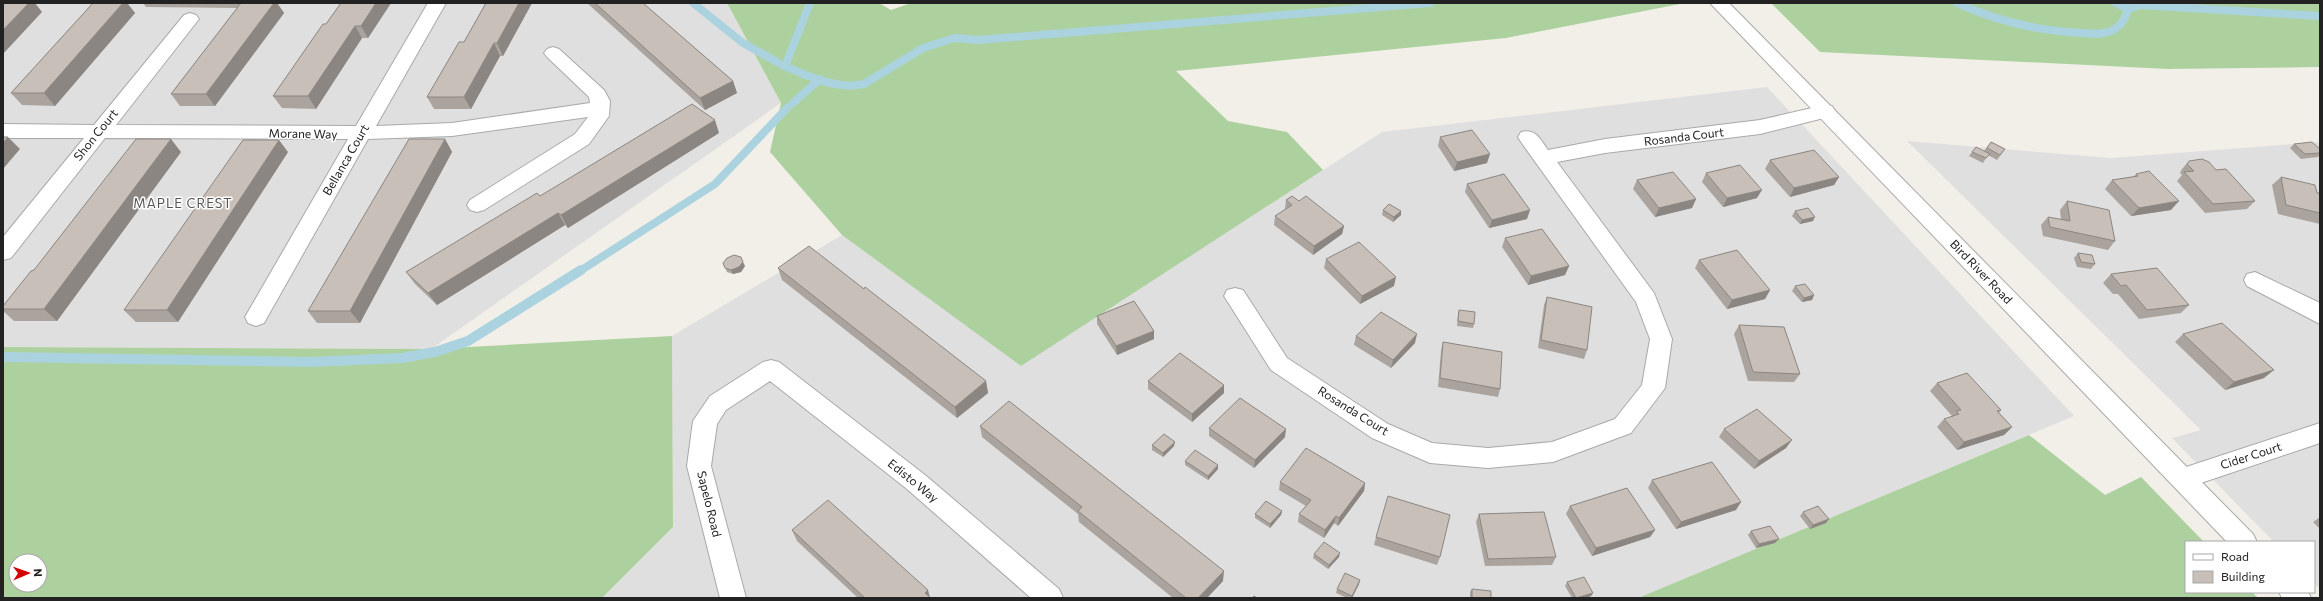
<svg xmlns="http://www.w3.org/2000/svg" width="2323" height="601" viewBox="0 0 2323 601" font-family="Commissioner,sans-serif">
<rect width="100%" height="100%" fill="#f2efe9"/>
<!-- residential -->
<path fill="#e0dfdf" d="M 3,3 L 727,3 L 781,103 L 431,349 L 3,347 Z
M 1767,87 L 2074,416 L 1638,598 L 602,598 L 673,527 L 672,336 L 842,235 L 1021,365 L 1382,132 Z
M 1907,141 L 2111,158 L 2320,142 L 2320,589 L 2314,583 L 2314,542 L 2274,542 L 2172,438 L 2201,430 Z"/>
<!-- forest -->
<path fill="#add19e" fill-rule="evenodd" d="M 727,3 L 879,3 L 891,10 L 911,3 L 1685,3 L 1506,38 L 1176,71 L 1228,121 L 1287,132 L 1323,170 L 1021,366 L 842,235 L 770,152 L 781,103 Z
M 1771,3 L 2320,3 L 2320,67 L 2168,69 L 1820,52 Z
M 672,336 L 673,527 L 602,598 L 3,598 L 3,347 L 431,349 ZM 16,561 L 40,561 L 40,585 L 16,585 Z
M 2029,435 L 2105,495 L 2141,477 L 2204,542 L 2186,542 L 2186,592 L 2252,592 L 2258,598 L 1638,598 Z"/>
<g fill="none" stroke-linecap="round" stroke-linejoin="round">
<!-- stream-far1 -->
<path stroke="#aad3df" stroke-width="8" d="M 693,3 L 743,43 L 777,62
M 1957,3 C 1997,21 2038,31 2082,33 C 2092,34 2104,35 2113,30 C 2122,25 2125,19 2128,9 L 2140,5 L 2320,16
M 2116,3 L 2128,9
M 782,65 C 808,76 835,90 864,84 L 923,48 L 955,38 L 978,40 L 1430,3
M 785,66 L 810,3
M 793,103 L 820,79
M 580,271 L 715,184 L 788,107"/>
<!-- stream -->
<path stroke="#aad3df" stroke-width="10" d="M 3,357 L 310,362 L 402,358 L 435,352 L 468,341 L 581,270"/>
<!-- minor casing -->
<g stroke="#a9a9a9" stroke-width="2">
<path id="minor" d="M 428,3 L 446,3 L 376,126 L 452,123 L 590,103 L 589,97 L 547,57 L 544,53 L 547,49 L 553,47 L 559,49 L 604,90 L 610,101 L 609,116 L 589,144 L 484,210 L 477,212 L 470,210 L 467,205 L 470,200 L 575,134 L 588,117 L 452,136 L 368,139 L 264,323 L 256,326 L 248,323 L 245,317 L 348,139 L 105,138 L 11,258 L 3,260 L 3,237 L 84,138 L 3,138 L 3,124 L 94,125 L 184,15 L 190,13 L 196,15 L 199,19 L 116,125 L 356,126 Z
M 1825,105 L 1832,106 L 1835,111 L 1832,116 L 1760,134 L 1605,153 L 1557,162 L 1654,293 L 1672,339 L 1665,388 L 1631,433 L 1553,462 L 1488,468 L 1430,463 L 1372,438 L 1271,370 L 1224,296 L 1227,290 L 1235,288 L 1243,290 L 1287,358 L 1388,424 L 1432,443 L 1488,448 L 1552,442 L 1615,419 L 1642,385 L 1650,339 L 1636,302 L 1521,142 L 1518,137 L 1521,132 C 1536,128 1540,139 1548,150 L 1605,139 L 1760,120 Z
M 2255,272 L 2320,303 L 2320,324 L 2247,286 L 2244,280 L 2247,274 Z
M 771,360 L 779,362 L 925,475 L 1059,589 L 1063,598 L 1031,598 L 907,489 L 770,381 L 726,410 L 717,424 L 711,466 L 746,598 L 720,598 L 687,466 L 693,421 L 710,396 L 763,362 Z
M 2320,423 L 2320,443 L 2183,489 L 2174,485 L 2171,478 L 2174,471 Z"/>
</g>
<!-- tertiary casing -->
<g stroke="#a9a9a9" stroke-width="2">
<path id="tertiary" d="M 1710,3 L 1729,3 L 2253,534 L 2257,542 L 2227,542 Z
M 2279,592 L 2308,592 L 2311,598 L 2282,598 Z"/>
</g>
<!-- minor -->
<use href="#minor" fill="#fff" fill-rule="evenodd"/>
<!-- tertiary -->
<use href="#tertiary" fill="#fff" fill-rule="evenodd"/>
</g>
<!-- wall -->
<path fill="#aba49e" d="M 93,3 L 127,3 L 135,13 L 55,106 L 22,105 L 11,93 Z
M 143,3 L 277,3 L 284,13 L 215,106 L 180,106 L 171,94 L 237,8 L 146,7 Z
M 341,3 L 391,3 L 368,38 L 362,38 L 316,109 L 282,108 L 273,96 L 326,24 Z
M 486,3 L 532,3 L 503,56 L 500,56 L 471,109 L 434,109 L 427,97 L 464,42 Z
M 587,3 L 643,3 L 733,81 L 737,93 L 705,110 Z
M 719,133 L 568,228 L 565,225 L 437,305 L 415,284 L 406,272 L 540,196 Z
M 1440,137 L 1487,163 L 1454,171 L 1438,146 Z
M 445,139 L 452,152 L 360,323 L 317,323 L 308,311 Z
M 1991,142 L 2005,149 L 1997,160 L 1988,155 L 1983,163 L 1969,156 L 1972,152 L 1984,151 Z
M 2294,144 L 2320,149 L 2320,155 L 2318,157 L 2301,159 L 2290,148 Z
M 181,152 L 57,321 L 14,321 L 3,311 L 3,306 L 34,270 Z
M 288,152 L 178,322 L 136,322 L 124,310 Z
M 1770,160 L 1839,177 L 1834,185 L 1790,197 L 1765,169 Z
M 2189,161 L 2216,170 L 2255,201 L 2247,209 L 2205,213 L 2177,181 L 2182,175 L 2180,173 L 2182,169 Z
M 1706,173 L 1757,198 L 1723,207 L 1702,182 Z
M 2136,174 L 2171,210 L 2131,216 L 2105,189 L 2112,180 L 2133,177 Z
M 2281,177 L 2317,193 L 2320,193 L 2320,224 L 2278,214 L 2272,185 Z
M 1637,180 L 1696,199 L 1692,208 L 1655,217 L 1633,189 Z
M 1467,184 L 1527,219 L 1489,228 L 1465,192 Z
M 1286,200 L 1299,201 L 1344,226 L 1342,234 L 1313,255 L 1274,225 L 1275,216 L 1285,209 Z
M 2067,201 L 2115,241 L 2108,250 L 2043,236 L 2041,225 L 2048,217 L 2061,220 L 2060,210 Z
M 1383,210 L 1401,215 L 1393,222 L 1382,215 Z
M 1795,211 L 1813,221 L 1800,224 L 1792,216 Z
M 1505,238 L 1569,266 L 1565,275 L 1528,285 L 1502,247 Z
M 2078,253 L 2095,264 L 2091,269 L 2077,267 L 2074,258 Z
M 1326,259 L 1394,286 L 1360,304 L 1324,268 Z
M 1699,260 L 1770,290 L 1765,299 L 1727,309 L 1695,268 Z
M 723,263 L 745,266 L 741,272 L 733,274 L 727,272 Z
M 778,268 L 986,381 L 988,393 L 957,418 L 782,280 Z
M 2111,274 L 2189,305 L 2181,313 L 2139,319 L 2118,294 L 2113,294 L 2103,283 Z
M 1795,286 L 1814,295 L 1812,300 L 1802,302 L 1792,291 Z
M 1547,297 L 1587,350 L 1584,359 L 1538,348 L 1544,305 Z
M 1459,310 L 1474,324 L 1473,328 L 1457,326 L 1458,314 Z
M 1097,316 L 1154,331 L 1154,339 L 1117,355 L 1097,324 Z
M 1739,325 L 1800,374 L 1794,382 L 1748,381 L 1734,334 Z
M 2183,334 L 2264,378 L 2225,390 L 2175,342 Z
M 1356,336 L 1415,343 L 1391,368 L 1354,345 Z
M 1443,342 L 1500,389 L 1498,397 L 1438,387 L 1441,351 Z
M 1148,381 L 1224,393 L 1192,422 L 1148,389 Z
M 1937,383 L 2001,410 L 1999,413 L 2012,427 L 2004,435 L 1957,450 L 1937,427 L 1944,419 L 1952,416 L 1930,391 Z
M 980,426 L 1223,581 L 1207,598 L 1173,598 L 1079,522 L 1078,514 L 982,437 Z
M 1209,428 L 1285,437 L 1254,468 L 1209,436 Z
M 1724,429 L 1786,448 L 1754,469 L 1719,437 Z
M 1152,445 L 1174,446 L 1163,457 L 1152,450 Z
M 1185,461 L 1218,469 L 1208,480 L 1185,465 Z
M 1652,480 L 1736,510 L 1676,529 L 1648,488 Z
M 1280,482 L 1365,483 L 1364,491 L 1338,526 L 1334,523 L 1324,538 L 1298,522 L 1299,514 L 1306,506 L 1279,490 Z
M 1570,506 L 1655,530 L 1650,537 L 1592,556 L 1566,514 Z
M 1282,511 L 1281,515 L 1270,528 L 1255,518 L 1255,514 Z
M 1803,512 L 1826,523 L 1810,529 L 1800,516 Z
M 1479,514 L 1556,557 L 1552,565 L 1485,566 L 1476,522 Z
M 2320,517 L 2320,529 L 2313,522 Z
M 792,530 L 930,597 L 931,598 L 858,598 L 797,541 Z
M 1751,531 L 1775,543 L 1756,548 L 1748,535 Z
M 1376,537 L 1440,557 L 1437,565 L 1374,545 Z
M 1314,554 L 1339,557 L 1328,569 L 1313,558 Z
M 1567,582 L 1593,593 L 1591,596 L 1586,598 L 1572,598 L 1565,586 Z
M 1359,584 L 1352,598 L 1347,598 L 1336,593 L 1337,589 Z
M 1472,589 L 1491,598 L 1470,598 L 1470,592 Z"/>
<!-- shaded-wall -->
<path fill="#8b8681" d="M 29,3 L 35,3 L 42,12 L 3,54 L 3,30 Z
M 123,3 L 127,3 L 135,13 L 55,106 L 44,93 Z
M 274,3 L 277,3 L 284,13 L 215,106 L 206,94 Z
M 376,3 L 391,3 L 368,38 L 361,26 Z
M 519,3 L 532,3 L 503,56 L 497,43 Z
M 355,26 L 362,38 L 316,109 L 308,96 Z
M 494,43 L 500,56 L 471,109 L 464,97 Z
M 733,81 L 737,93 L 705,110 L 700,98 Z
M 715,120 L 719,133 L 568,228 L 561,215 Z
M 8,137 L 20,149 L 3,169 L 3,143 Z
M 171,139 L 181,152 L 57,321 L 44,309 Z
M 445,139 L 452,152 L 360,323 L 350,311 Z
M 279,140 L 288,152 L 178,322 L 167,310 Z
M 1490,154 L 1487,163 L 1454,171 L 1457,162 Z
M 1839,177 L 1834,185 L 1790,197 L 1794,188 Z
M 1762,190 L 1757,198 L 1723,207 L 1727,198 Z
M 1696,199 L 1692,208 L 1655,217 L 1659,208 Z
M 2179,201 L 2171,210 L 2131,216 L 2139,208 Z
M 1530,210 L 1527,219 L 1489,228 L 1492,220 Z
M 1401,211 L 1401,215 L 1393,222 L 1394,217 Z
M 558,213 L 565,225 L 437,305 L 428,293 Z
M 1815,217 L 1813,221 L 1800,224 L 1802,220 Z
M 1344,226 L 1342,234 L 1313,255 L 1314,246 Z
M 743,262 L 745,266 L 741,272 L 733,274 L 731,270 Z
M 1569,266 L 1565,275 L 1528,285 L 1531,276 Z
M 1396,277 L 1394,286 L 1360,304 L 1362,296 Z
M 1770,290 L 1765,299 L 1727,309 L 1732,300 Z
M 1814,295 L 1812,300 L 1802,302 L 1804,298 Z
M 1154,331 L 1154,339 L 1117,355 L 1116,346 Z
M 1417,334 L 1415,343 L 1391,368 L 1393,360 Z
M 2274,370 L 2264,378 L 2225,390 L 2234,382 Z
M 986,381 L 988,393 L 957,418 L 955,407 Z
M 1224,385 L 1224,393 L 1192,422 L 1192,414 Z
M 2012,427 L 2004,435 L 1957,450 L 1964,442 Z
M 1286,429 L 1285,437 L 1254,468 L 1255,460 Z
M 1792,440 L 1786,448 L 1754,469 L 1759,461 Z
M 1175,442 L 1174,446 L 1163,457 L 1163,453 Z
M 1218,465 L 1218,469 L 1208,480 L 1208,476 Z
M 1365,483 L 1364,491 L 1338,526 L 1339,518 Z
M 1741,502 L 1736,510 L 1676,529 L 1681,522 Z
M 1282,511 L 1281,515 L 1270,528 L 1270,524 Z
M 1336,516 L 1334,523 L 1324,538 L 1325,530 Z
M 1829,519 L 1826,523 L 1810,529 L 1813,525 Z
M 1655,530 L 1650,537 L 1592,556 L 1596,548 Z
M 1779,539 L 1775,543 L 1756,548 L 1759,544 Z
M 1340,553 L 1339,557 L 1328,569 L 1329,565 Z
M 1224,571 L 1223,581 L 1207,598 L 1198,598 Z
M 1360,580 L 1359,584 L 1352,598 L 1352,596 Z
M 928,590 L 930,598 L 925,593 Z
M 1593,593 L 1591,596 L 1586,598 L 1576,598 Z"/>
<!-- building -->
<path fill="#c7bfb8" stroke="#8b8681" d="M 3,3 L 29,3 L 3,30 Z
M 93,3 L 123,3 L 44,93 L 11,93 Z
M 241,3 L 274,3 L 206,94 L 171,94 Z
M 341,3 L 376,3 L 361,26 L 355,26 L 308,96 L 273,96 L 323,24 L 326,24 Z
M 486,3 L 519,3 L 497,43 L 494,43 L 464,97 L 427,97 L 459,42 L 464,42 Z
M 595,3 L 643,3 L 733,81 L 700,98 Z
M 692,104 L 715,120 L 561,215 L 558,213 L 428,293 L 406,272 L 537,193 L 540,196 Z
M 1472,130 L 1490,154 L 1457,162 L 1440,137 Z
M 3,137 L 8,137 L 3,143 Z
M 136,139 L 171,139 L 44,309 L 3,309 L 3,306 L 31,271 L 34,270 Z
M 409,139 L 445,139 L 350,311 L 308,311 Z
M 243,140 L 279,140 L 167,310 L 124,310 Z
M 1991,142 L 2005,149 L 2000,155 L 1987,148 Z
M 2312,142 L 2320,149 L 2320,153 L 2305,154 L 2294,144 Z
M 1976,147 L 1990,154 L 1986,158 L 1972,152 Z
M 1814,150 L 1839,177 L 1794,188 L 1770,160 Z
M 2202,159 L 2209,162 L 2216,170 L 2226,169 L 2255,201 L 2213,204 L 2184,172 L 2194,171 L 2187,164 L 2189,161 Z
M 1740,165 L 1762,190 L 1727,198 L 1706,173 Z
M 2149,171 L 2179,201 L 2139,208 L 2112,180 L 2138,176 L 2136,174 Z
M 1673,172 L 1696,199 L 1659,208 L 1637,180 Z
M 1504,174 L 1530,210 L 1492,220 L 1467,184 Z
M 2281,177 L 2315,185 L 2317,193 L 2320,193 L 2320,213 L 2286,205 Z
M 1292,196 L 1299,201 L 1306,196 L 1344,226 L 1314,246 L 1275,216 L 1292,205 L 1286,200 Z
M 2067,201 L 2109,210 L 2115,241 L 2050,227 L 2048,217 L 2070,221 Z
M 1389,204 L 1401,211 L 1394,217 L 1383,210 Z
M 1808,208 L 1815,217 L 1802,220 L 1795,211 Z
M 1542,229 L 1569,266 L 1531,276 L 1505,238 Z
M 1359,242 L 1396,277 L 1362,296 L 1326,259 Z
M 809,246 L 864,289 L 865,287 L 986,381 L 955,407 L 778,268 Z
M 1737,250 L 1770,290 L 1732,300 L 1699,260 Z
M 2078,253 L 2092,255 L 2095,264 L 2081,262 Z
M 734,255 L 741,257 L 743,262 L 739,267 L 731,270 L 725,268 L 723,263 L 727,258 Z
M 2157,268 L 2189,305 L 2147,310 L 2126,285 L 2121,286 L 2111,274 Z
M 1805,284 L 1814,295 L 1804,298 L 1795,286 Z
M 1547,297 L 1592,307 L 1587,350 L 1541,340 Z
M 1134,301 L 1154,331 L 1116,346 L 1097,316 Z
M 1459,310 L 1475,312 L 1474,324 L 1458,321 Z
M 1381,312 L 1417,334 L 1393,360 L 1356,336 Z
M 2222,323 L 2274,370 L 2234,382 L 2183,334 Z
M 1739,325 L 1784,327 L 1800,374 L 1753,372 Z
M 1443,342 L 1502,352 L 1500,389 L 1440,378 Z
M 1180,353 L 1224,385 L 1192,414 L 1148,381 Z
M 1967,373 L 2001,410 L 1997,411 L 2012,427 L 1964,442 L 1944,419 L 1959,414 L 1956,411 L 1961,410 L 1937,383 Z
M 1240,398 L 1286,429 L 1255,460 L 1209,428 Z
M 1009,401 L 1224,571 L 1198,598 L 1186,598 L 1078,511 L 1082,507 L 980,426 Z
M 1757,409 L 1792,440 L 1759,461 L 1724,429 Z
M 1164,434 L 1175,442 L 1163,453 L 1152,445 Z
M 1306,448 L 1365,483 L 1339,518 L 1336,516 L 1325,530 L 1299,514 L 1311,500 L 1280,482 Z
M 1195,450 L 1218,465 L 1208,476 L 1185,461 Z
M 1712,462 L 1741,502 L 1681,522 L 1652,480 Z
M 1627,488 L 1655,530 L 1596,548 L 1570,506 Z
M 1388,496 L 1450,515 L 1440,557 L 1376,537 Z
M 828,500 L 928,590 L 925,593 L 931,598 L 865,598 L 792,530 Z
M 1266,501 L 1282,511 L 1270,524 L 1255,514 Z
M 1818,506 L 1829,519 L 1813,525 L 1803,512 Z
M 1544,512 L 1556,557 L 1488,559 L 1479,514 Z
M 1770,526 L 1779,539 L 1759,544 L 1751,531 Z
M 1324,542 L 1340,553 L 1329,565 L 1314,554 Z
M 1345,573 L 1360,580 L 1352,596 L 1337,589 Z
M 1584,577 L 1593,593 L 1576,598 L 1567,582 Z
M 1472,589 L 1491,591 L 1491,598 L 1472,598 Z
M 1254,596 L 1257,598 L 1252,598 Z"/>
<g text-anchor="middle" stroke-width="3" stroke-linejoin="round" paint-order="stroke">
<!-- street labels -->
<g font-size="12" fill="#222" stroke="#fff">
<text transform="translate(303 134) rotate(1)" y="4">Morane Way</text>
<text transform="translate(96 135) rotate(-51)" y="4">Shon Court</text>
<text transform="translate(1684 137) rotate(-7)" y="4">Rosanda Court</text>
<text transform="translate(346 160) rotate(-60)" y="4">Bellanca Court</text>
<text transform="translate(1981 272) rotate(46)" y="4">Bird River Road</text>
<text transform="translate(1353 411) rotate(32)" y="4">Rosanda Court</text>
<text transform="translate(2251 456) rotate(-18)" y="4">Cider Court</text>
<text transform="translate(913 481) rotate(39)" y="4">Edisto Way</text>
<text transform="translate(709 504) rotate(76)" y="4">Sapelo Road</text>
</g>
<!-- neighbourhood labels -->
<g font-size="13" letter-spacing="1" fill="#555" stroke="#fff">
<text x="183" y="208">MAPLE CREST</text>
</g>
</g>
<!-- border -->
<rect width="2323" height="601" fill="none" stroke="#222222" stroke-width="8"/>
<!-- legend -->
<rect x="2185" y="541" width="130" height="52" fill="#ffffff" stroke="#a7a7a7"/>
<rect x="2193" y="554" width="20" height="6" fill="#ffffff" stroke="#a7a7a7"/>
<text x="2221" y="561" font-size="12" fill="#222222">Road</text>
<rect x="2193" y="571" width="20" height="12" fill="#c7bfb8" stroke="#a7a7a7"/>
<text x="2221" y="581" font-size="12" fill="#222222">Building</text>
<!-- north arrow -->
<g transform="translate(28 573) rotate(88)"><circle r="19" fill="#ffffff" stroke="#a7a7a7"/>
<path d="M0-3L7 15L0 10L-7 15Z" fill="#d40000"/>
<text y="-6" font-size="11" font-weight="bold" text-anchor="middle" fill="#222222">N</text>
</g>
</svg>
